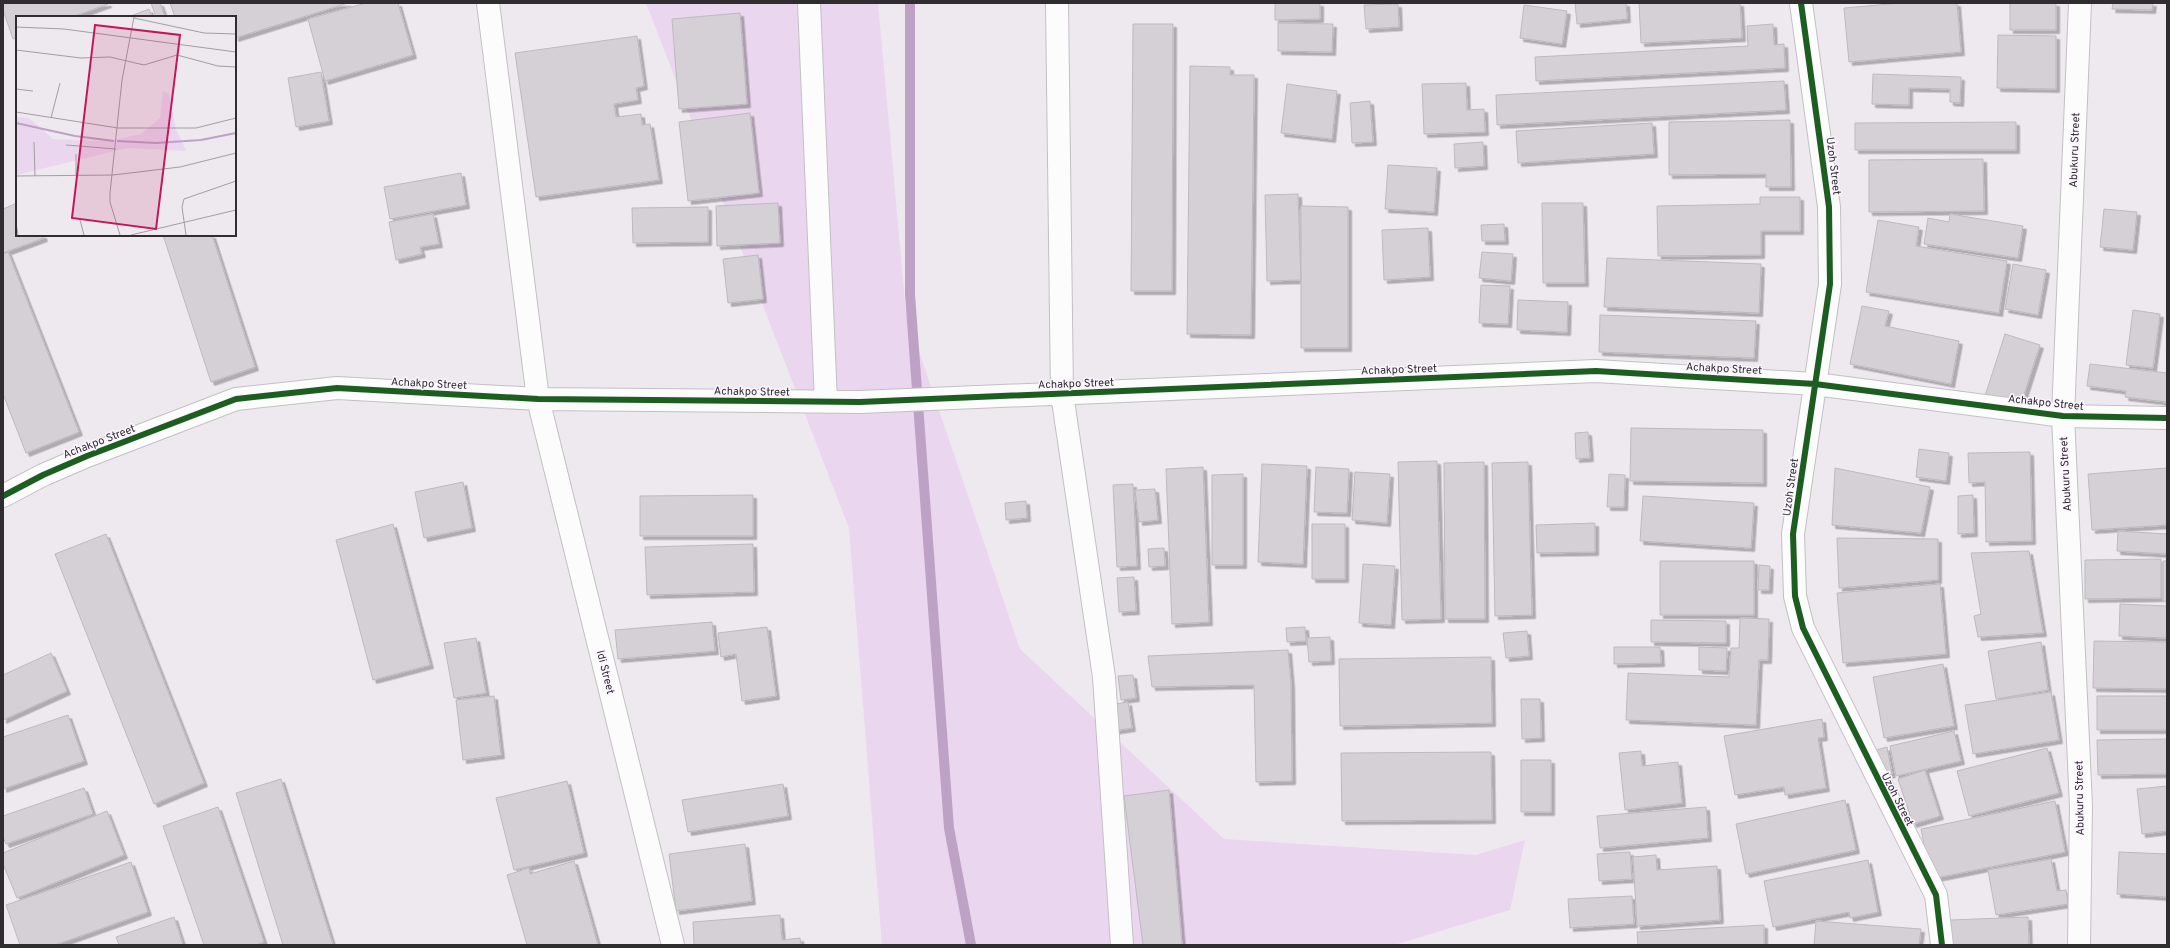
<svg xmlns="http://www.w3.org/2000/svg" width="2170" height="948" viewBox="0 0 2170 948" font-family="Overpass,sans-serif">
<defs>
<filter id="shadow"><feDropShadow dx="3.5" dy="3.5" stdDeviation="0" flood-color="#0004"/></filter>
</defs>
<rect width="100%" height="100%" fill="#eee9ef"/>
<!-- green -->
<path fill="#ead6ee" d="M 646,3 L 878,3 L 906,313 L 1020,649 L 1224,839 L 1476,855 L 1525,840 L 1510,910 L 1394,945 L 882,945 L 849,528 Z"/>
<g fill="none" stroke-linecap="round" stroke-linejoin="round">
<!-- stream -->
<path stroke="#bea2c6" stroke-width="10" d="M 910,3 L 910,294 L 949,828 L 971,945"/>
</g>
<!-- building -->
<path fill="#d4d0d5" stroke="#bdbabe" filter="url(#shadow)" d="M 3,3 L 108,3 L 108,4 L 72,17 L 17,17 L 17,37 L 13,39 L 3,10 Z
M 151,3 L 160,3 L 165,17 L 156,17 Z
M 170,3 L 348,3 L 235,38 L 235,17 L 175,17 Z
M 366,3 L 398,3 L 413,55 L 325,81 L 308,19 Z
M 1275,3 L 1320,3 L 1320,19 L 1275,20 Z
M 1575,3 L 1626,3 L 1627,19 L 1577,24 Z
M 1639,3 L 1740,3 L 1742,38 L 1641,43 Z
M 1901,3 L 1957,3 L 1961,52 L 1849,62 L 1844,8 Z
M 2010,3 L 2056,3 L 2056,30 L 2010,30 Z
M 2113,3 L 2153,3 L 2152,10 L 2112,9 Z
M 1398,4 L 1399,27 L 1366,29 L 1364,5 Z
M 1524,5 L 1567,11 L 1562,44 L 1520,38 Z
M 149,9 L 152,17 L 128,17 Z
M 740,13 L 747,104 L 679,109 L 672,19 Z
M 1278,23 L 1333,24 L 1332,52 L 1278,51 Z
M 1133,24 L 1173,24 L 1172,291 L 1131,291 Z
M 1773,24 L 1774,45 L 1784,44 L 1785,68 L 1536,81 L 1535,57 L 1748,46 L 1747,26 Z
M 1998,35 L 2056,36 L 2056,89 L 1997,88 Z
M 637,36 L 644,86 L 636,88 L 638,100 L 614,104 L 616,117 L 641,114 L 642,125 L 650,124 L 659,180 L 536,197 L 515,53 Z
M 1190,66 L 1230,67 L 1230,75 L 1254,75 L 1251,335 L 1187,334 Z
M 321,72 L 329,121 L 296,127 L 288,78 Z
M 1873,74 L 1961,77 L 1960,103 L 1950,102 L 1950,89 L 1909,88 L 1909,105 L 1872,104 Z
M 1784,81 L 1786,110 L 1497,125 L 1496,95 Z
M 1466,83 L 1467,110 L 1484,109 L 1485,132 L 1424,134 L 1422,84 Z
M 1287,84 L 1337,91 L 1332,139 L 1281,133 Z
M 1370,101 L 1373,142 L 1352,143 L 1350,103 Z
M 750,113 L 759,193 L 688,201 L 679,122 Z
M 1790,120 L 1791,187 L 1766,187 L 1766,174 L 1669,175 L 1669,122 Z
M 2016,122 L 2016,150 L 1855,150 L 1855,123 Z
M 1652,123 L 1654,154 L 1518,163 L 1516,131 Z
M 1483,142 L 1484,166 L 1455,168 L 1454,144 Z
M 1983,159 L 1984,211 L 1869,212 L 1869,160 Z
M 1388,165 L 1437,168 L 1434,212 L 1385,209 Z
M 461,173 L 466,205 L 390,219 L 384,187 Z
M 1298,194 L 1301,280 L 1267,281 L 1265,195 Z
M 1760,197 L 1800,197 L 1800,231 L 1761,231 L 1761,255 L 1658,256 L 1657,206 L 1760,204 Z
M 17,203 L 17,235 L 43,235 L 44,238 L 3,253 L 3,209 Z
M 778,203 L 780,243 L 717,246 L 716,206 Z
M 1542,203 L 1583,203 L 1585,283 L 1543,283 Z
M 1301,206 L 1348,207 L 1348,348 L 1301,348 Z
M 708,207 L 708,242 L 633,243 L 632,208 Z
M 2104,209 L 2137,212 L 2133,250 L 2100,247 Z
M 433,214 L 439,244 L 420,247 L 422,254 L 396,260 L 389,222 Z
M 1950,214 L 2023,226 L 2018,258 L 1924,244 L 1928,218 L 1949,222 Z
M 1878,220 L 1919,227 L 1916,246 L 2007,261 L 1999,313 L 1866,292 Z
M 1504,224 L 1505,241 L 1482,241 L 1481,225 Z
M 1428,228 L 1430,277 L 1384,280 L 1382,230 Z
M 163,235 L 212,235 L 255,367 L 211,382 Z
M 8,252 L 79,432 L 26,453 L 3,394 L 3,254 Z
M 1482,252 L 1513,254 L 1511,281 L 1479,278 Z
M 758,255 L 763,299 L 728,303 L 723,259 Z
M 1607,258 L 1761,264 L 1759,313 L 1604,307 Z
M 2013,264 L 2046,270 L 2038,315 L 2005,309 Z
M 1481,285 L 1510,286 L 1508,324 L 1479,323 Z
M 1518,300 L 1568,302 L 1567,332 L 1517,330 Z
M 1862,306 L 1889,311 L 1885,326 L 1959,341 L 1951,384 L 1850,364 Z
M 2133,310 L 2160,314 L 2153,368 L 2126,365 Z
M 1600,315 L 1756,321 L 1754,358 L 1599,352 Z
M 2005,334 L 2040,345 L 2020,407 L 1985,396 Z
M 2090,364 L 2167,373 L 2167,402 L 2125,397 L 2126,391 L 2087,386 Z
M 1631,428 L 1763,430 L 1763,483 L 1630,481 Z
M 1588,432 L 1590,458 L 1576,459 L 1575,433 Z
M 1919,449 L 1949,453 L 1946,481 L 1916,477 Z
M 2030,452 L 2032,541 L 1986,542 L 1985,482 L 1969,483 L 1968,453 Z
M 1437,461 L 1441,619 L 1402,620 L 1398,462 Z
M 1484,462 L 1485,619 L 1445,619 L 1444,463 Z
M 1528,462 L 1532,615 L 1495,616 L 1492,463 Z
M 1262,464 L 1307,466 L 1303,564 L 1258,562 Z
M 1203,467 L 1209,622 L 1172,624 L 1166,469 Z
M 1316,467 L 1349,469 L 1347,513 L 1314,512 Z
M 1835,468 L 1930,487 L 1921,533 L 1832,525 Z
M 2167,468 L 2167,525 L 2092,530 L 2088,474 Z
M 1355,472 L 1390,474 L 1387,523 L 1352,520 Z
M 1243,474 L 1243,565 L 1212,565 L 1212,475 Z
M 1609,474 L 1625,475 L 1624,507 L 1607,507 Z
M 463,482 L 472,528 L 424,538 L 415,492 Z
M 1133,484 L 1137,566 L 1117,567 L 1113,485 Z
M 1155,489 L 1158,520 L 1139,522 L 1135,490 Z
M 753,495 L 753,536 L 640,536 L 640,496 Z
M 1973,495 L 1974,533 L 1958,534 L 1958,496 Z
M 1643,496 L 1754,503 L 1751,548 L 1640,541 Z
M 1026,501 L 1027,518 L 1006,520 L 1005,503 Z
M 1595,523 L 1595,552 L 1537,553 L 1536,525 Z
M 393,524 L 430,665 L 373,680 L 336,540 Z
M 1312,524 L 1345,524 L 1345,579 L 1312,579 Z
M 2118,531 L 2167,534 L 2167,554 L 2117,551 Z
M 106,534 L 204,783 L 154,804 L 55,554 Z
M 1837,538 L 1938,539 L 1938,580 L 1839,588 Z
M 753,544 L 754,592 L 647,595 L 645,547 Z
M 1164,548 L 1165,566 L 1149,567 L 1148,549 Z
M 2029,551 L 2043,633 L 1978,637 L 1974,616 L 1981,614 L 1971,553 Z
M 2161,559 L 2161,598 L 2085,599 L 2085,560 Z
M 1660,561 L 1754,561 L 1754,615 L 1660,615 Z
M 2163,561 L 2167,561 L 2167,601 L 2163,601 Z
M 1363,564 L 1395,566 L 1391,625 L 1359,623 Z
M 1759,565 L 1770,566 L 1769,590 L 1758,590 Z
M 1134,577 L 1136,611 L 1119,612 L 1117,578 Z
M 1940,584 L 1946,654 L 1843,663 L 1837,593 Z
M 2120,604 L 2167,606 L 2167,638 L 2119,636 Z
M 1740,618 L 1769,619 L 1768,660 L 1759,660 L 1756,725 L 1626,720 L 1628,673 L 1729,677 L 1731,648 L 1739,648 Z
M 1651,620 L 1726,621 L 1726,643 L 1651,642 Z
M 712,622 L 715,651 L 618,659 L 615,630 Z
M 767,627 L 776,696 L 742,701 L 736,654 L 721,657 L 718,633 Z
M 1305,627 L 1306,641 L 1287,642 L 1286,628 Z
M 1527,631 L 1529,656 L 1506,658 L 1503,633 Z
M 1330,637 L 1331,661 L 1309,662 L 1307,638 Z
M 476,638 L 486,693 L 454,698 L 444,643 Z
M 2094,641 L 2167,642 L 2167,689 L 2093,688 Z
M 2041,642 L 2048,690 L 1996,699 L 1988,651 Z
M 1614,647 L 1660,647 L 1661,663 L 1614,664 Z
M 1699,647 L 1727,648 L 1726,671 L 1699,670 Z
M 1288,650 L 1291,684 L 1292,781 L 1256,782 L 1254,685 L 1152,687 L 1148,656 Z
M 51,653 L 67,691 L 3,720 L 3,675 Z
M 1491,657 L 1492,723 L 1340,726 L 1339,659 Z
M 1943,664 L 1954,726 L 1884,738 L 1873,677 Z
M 1133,675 L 1136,698 L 1121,700 L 1118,676 Z
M 2051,692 L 2059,740 L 1973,754 L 1965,705 Z
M 494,696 L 501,755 L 463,760 L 456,700 Z
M 2097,696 L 2167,696 L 2167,730 L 2097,730 Z
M 1521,699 L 1540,699 L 1541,738 L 1522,739 Z
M 1128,702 L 1132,728 L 1112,731 L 1108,705 Z
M 68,715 L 84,761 L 3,789 L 3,737 Z
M 1822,719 L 1824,737 L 1818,738 L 1826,788 L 1785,795 L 1784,787 L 1735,795 L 1724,736 Z
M 1954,731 L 1961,761 L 1896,776 L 1890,746 Z
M 2167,739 L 2167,774 L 2098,775 L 2097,740 Z
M 1887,747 L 1892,774 L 1882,776 L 1876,750 Z
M 2047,748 L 2059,793 L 1969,816 L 1957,771 Z
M 1641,751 L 1642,766 L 1678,762 L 1682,803 L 1625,810 L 1619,753 Z
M 1491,752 L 1492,820 L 1342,821 L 1341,753 Z
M 1521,760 L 1551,760 L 1551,812 L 1521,812 Z
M 1925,770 L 1940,816 L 1913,824 L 1898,779 Z
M 281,779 L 333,945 L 283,945 L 236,793 Z
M 567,781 L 584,853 L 514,870 L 496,798 Z
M 783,784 L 788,816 L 688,832 L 682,800 Z
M 2167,786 L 2167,831 L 2142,834 L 2137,789 Z
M 84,788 L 93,814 L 6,844 L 3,837 L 3,816 Z
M 1169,790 L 1182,945 L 1143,945 L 1124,796 Z
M 1845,800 L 1856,850 L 1746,874 L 1736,824 Z
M 2055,801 L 2065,852 L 1931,879 L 1921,829 Z
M 218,807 L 264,942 L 256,945 L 204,945 L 163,826 Z
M 1706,807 L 1708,838 L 1600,848 L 1597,816 Z
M 107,811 L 124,855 L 17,898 L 3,864 L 3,853 Z
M 745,844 L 752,901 L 676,911 L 669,854 Z
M 1630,852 L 1632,879 L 1599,881 L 1597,854 Z
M 2119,852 L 2167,854 L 2167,897 L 2117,894 Z
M 1656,855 L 1657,870 L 1717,866 L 1720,920 L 1637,926 L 1633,857 Z
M 2051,859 L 2057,891 L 2066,890 L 2068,904 L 1996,915 L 1988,870 Z
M 1868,860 L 1878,912 L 1850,918 L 1849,912 L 1773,927 L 1764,881 Z
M 574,861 L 598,945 L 527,945 L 507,875 L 529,868 L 530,874 Z
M 131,862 L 148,912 L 55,945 L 20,945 L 6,905 Z
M 1632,896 L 1634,924 L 1570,928 L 1568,899 Z
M 780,915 L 782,940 L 800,938 L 801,945 L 694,945 L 693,922 Z
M 174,917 L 183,945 L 119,945 L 116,937 Z
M 2028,917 L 2029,945 L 1951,945 L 1950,920 Z
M 1816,921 L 1921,929 L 1919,945 L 1814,945 Z
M 1764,925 L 1764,945 L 1638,945 L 1637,932 Z"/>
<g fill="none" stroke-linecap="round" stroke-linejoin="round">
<!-- street casing -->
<g stroke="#c3c0c4" stroke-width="24">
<path id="street" d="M 488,3 L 538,399 L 673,945
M 809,3 L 826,402
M 1057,3 L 1062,394 L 1104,677 L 1122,945
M 1801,3 L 1829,207 L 1830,284 L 1793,534 L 1795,596 L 1803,628 L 1936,895 L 1942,945
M 3,496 L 43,475 L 87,456 L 236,399 L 337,388 L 538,399 L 860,402 L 1596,371 L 1815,384 L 2063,416 L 2167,418
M 2079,945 L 2081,806 L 2063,416 L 2080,3"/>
</g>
<!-- street -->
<use href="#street" stroke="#fcfcfd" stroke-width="22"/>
<!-- cycleway casing -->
<g stroke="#fcf5ff" stroke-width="8">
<path id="cycleway" d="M 1801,3 L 1829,207 L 1830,284 L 1793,534 L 1795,596 L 1803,628 L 1936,895 L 1942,945
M 3,496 L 43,475 L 87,456 L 236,399 L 337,388 L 538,399 L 860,402 L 1596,371 L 1815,384 L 2063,416 L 2167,418"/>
</g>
<!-- cycleway -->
<use href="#cycleway" stroke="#1b5e20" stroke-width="6"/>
</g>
<g text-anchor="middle" stroke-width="3" stroke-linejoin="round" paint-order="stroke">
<!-- street labels -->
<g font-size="11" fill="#302d31" stroke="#fcf5ff">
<text transform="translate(2074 150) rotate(-88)" y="4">Abukuru Street</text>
<text transform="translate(1834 166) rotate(83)" y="4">Uzoh Street</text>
<text transform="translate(1724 368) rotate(3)" y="4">Achakpo Street</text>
<text transform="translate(1399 369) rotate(-2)" y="4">Achakpo Street</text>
<text transform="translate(429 383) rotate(3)" y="4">Achakpo Street</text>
<text transform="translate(1076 383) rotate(-2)" y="4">Achakpo Street</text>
<text transform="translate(752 391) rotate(1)" y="4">Achakpo Street</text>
<text transform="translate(2046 402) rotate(6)" y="4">Achakpo Street</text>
<text transform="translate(99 441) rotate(-21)" y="4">Achakpo Street</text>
<text transform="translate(2065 474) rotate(-93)" y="4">Abukuru Street</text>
<text transform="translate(1790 487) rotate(-82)" y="4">Uzoh Street</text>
<text transform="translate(606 672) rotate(76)" y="4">Idi Street</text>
<text transform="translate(2079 798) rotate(-91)" y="4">Abukuru Street</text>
<text transform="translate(1898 799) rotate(63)" y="4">Uzoh Street</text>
</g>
</g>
<!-- overview -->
<g transform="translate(16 16)">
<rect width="220" height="220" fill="#eee9ef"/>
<path d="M 147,75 L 153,78 L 160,113 L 170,135 L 112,132 L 0,159 L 0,101 L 13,102 L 37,123 L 93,125 L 125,118 L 144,102 Z" fill="#ead6ee"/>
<path fill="none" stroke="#bea2c6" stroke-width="2" d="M 0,107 L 59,120 L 98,125M 101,125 L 140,127 L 185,124 L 220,117"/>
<path fill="none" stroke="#a29ea3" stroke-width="1" d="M 118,2 L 188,17 L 220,18M 0,11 L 48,13 L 220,36M 0,34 L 65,42 L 94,41 L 128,49 L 161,39 L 202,50 L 220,51M 0,73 L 17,75M 0,96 L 102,112 L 180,112 L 220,102M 35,102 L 44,67M 18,126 L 19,160M 50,129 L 100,133M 60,138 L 60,159M 0,160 L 97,159 L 164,151 L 220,137M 64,204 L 68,219M 0,207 L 2,219M 104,219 L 94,186 L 94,177 L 106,64 L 118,1M 115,219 L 220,194M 170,219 L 166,191 L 168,183 L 220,165"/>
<path fill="#c2185b" fill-opacity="0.15" stroke="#c2185b" stroke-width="2" d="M 79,9 L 164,19 L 140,213 L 56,202 Z"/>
<rect width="220" height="220" fill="none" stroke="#302d31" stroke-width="2"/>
</g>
<!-- border -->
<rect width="2170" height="948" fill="none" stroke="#302d31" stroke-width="8"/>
</svg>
